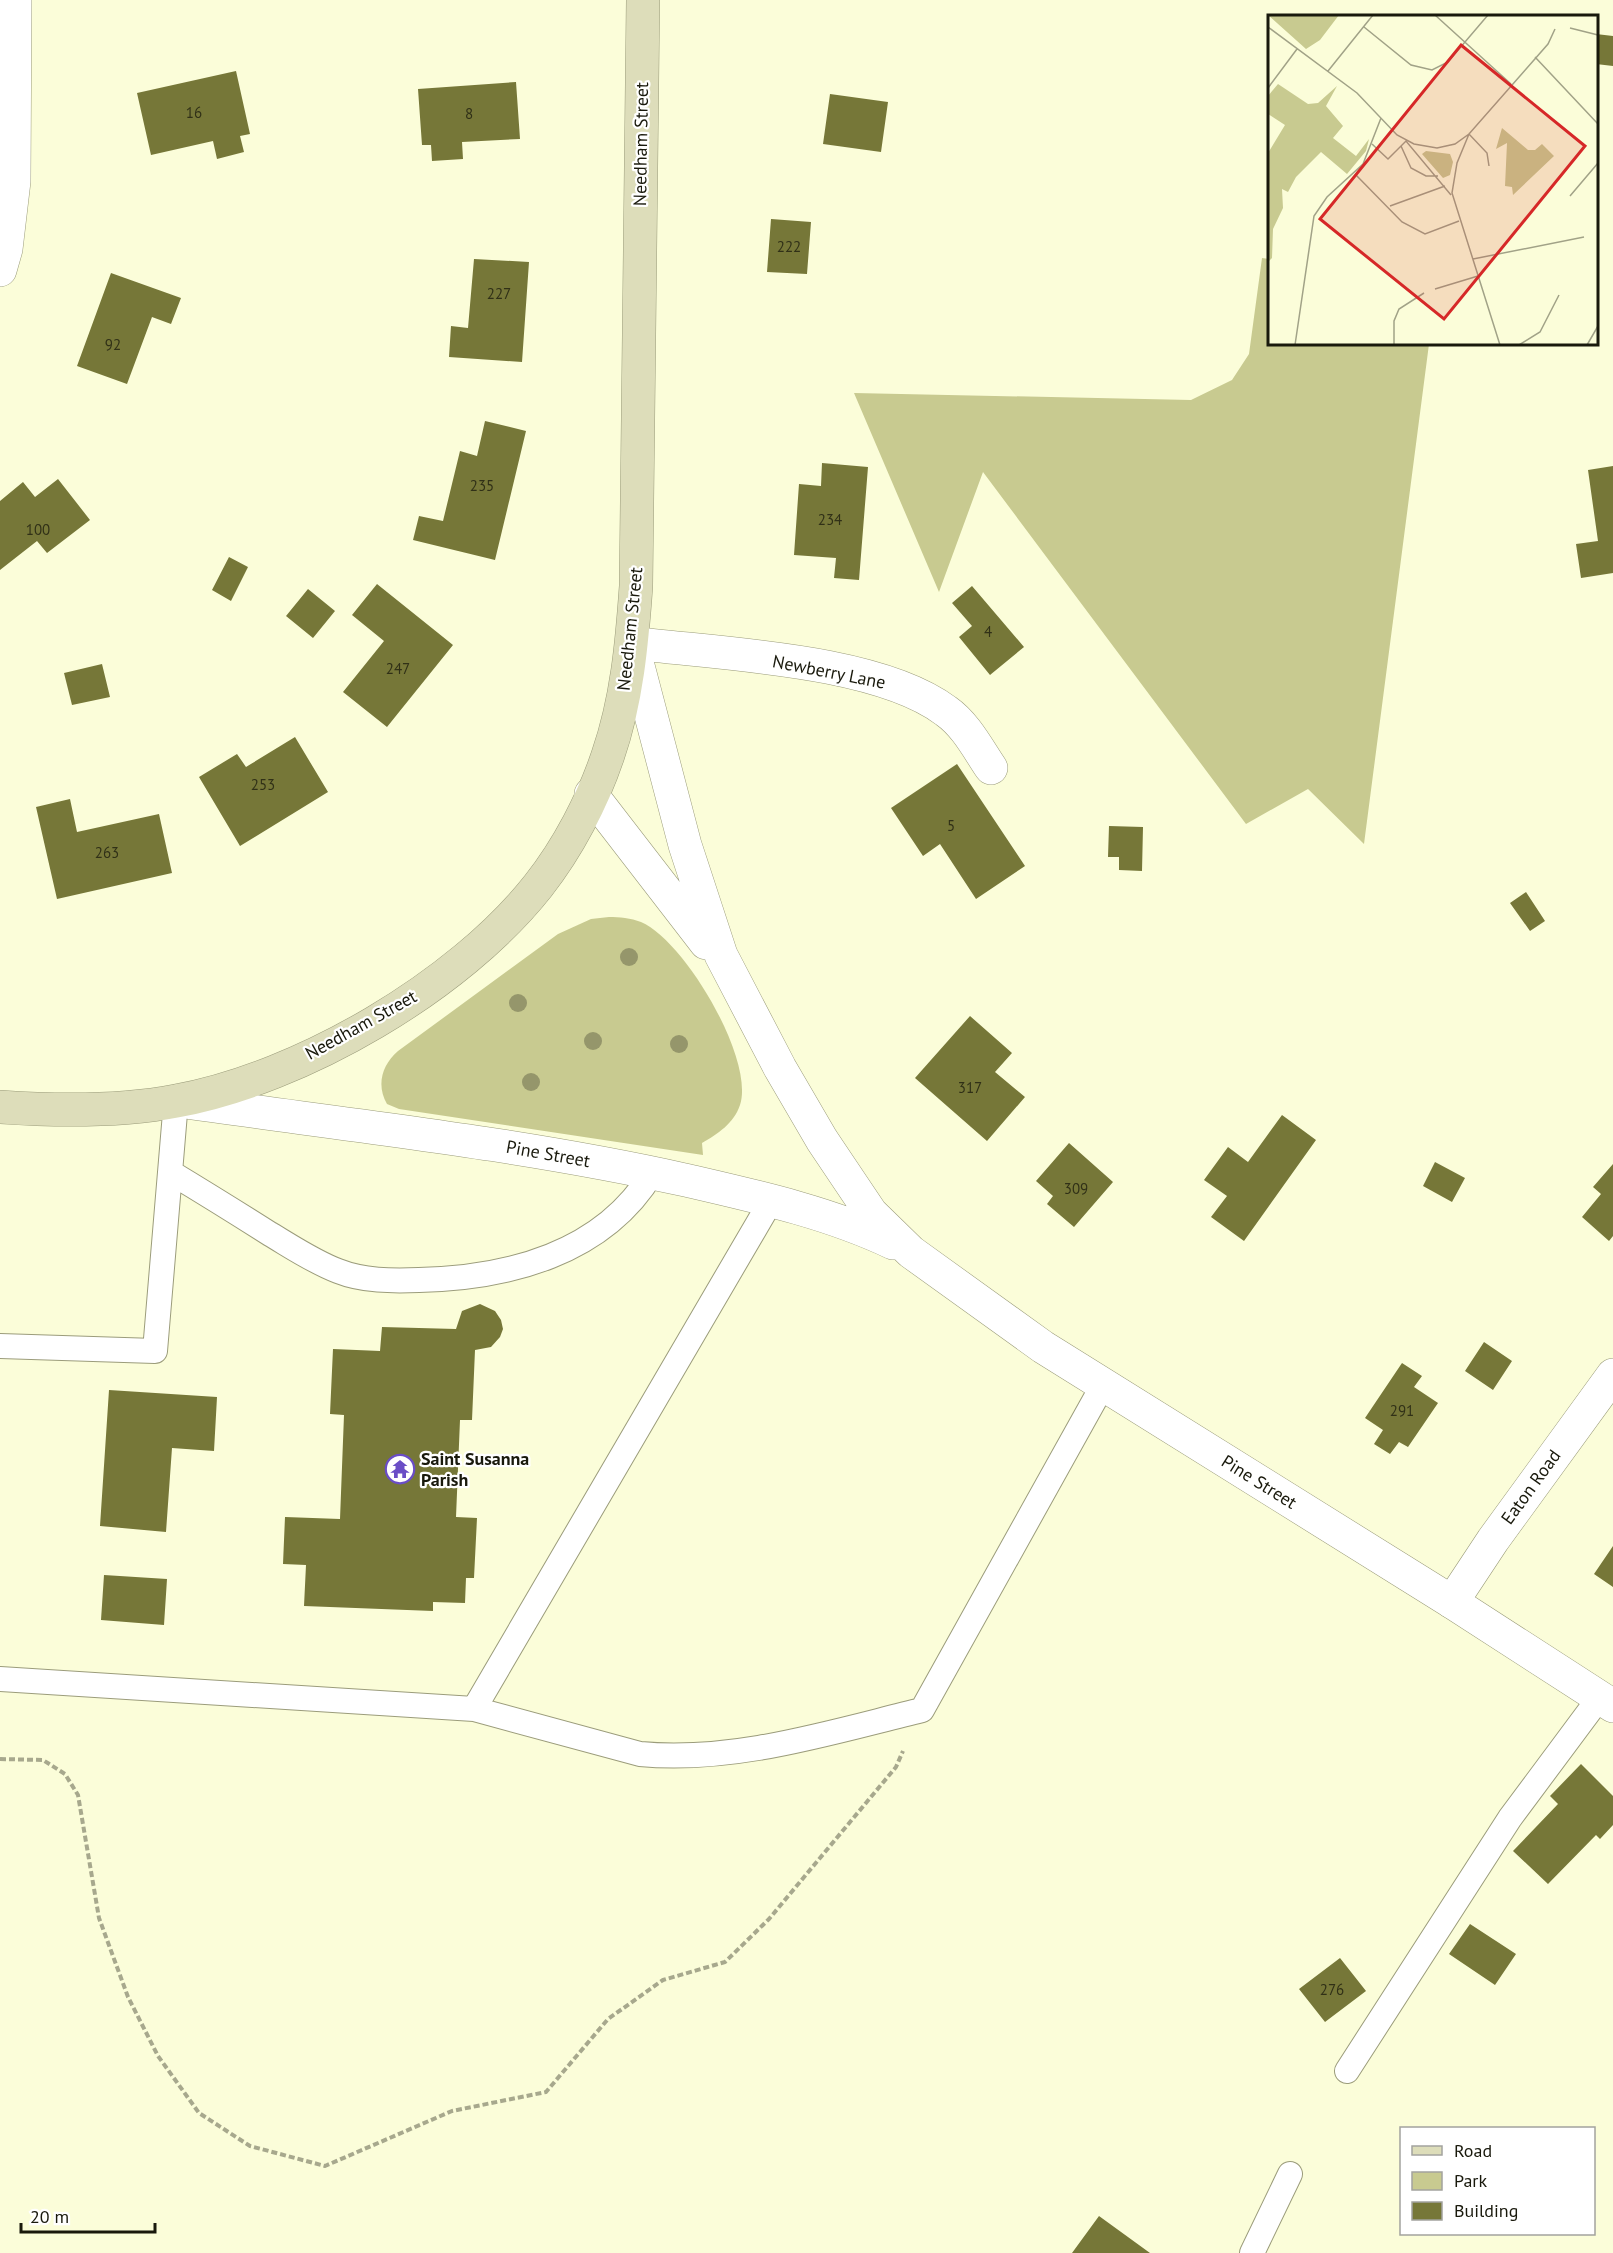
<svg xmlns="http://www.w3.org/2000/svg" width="1613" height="2253" viewBox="0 0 1613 2253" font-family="'PT Sans',sans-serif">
<rect width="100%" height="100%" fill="#fbfdd9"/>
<!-- green -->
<path fill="#c8ca90" d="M 1262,258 L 1269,259 L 1270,344 L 1429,344 L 1364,844 L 1308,789 L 1246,824 L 983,472 L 939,592 L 854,393 L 1191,400 L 1232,380 L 1249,354 Z
M 609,917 C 619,917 631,918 641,922 C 684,940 755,1059 740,1105 C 734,1123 718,1134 702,1143 L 703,1155 L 399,1109 L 387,1104 C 376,1085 382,1065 398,1051 L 558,934 L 591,919 Z"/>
<!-- building -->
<path fill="#767738" d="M 1596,34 L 1613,36 L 1613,66 L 1596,64 Z
M 236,71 L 250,134 L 240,136 L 244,152 L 217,159 L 213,141 L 151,155 L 137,93 Z
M 516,82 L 520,139 L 462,142 L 463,159 L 432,161 L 431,145 L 422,145 L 418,89 Z
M 830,94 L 888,102 L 881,152 L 823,144 Z
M 771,219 L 811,222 L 807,274 L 767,272 Z
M 474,259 L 529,262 L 522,362 L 449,357 L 451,326 L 468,328 Z
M 111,273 L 181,298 L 171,324 L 152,317 L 127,384 L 77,366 Z
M 485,421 L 526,431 L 495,560 L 413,540 L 419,516 L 443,521 L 460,451 L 477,456 Z
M 822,463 L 868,467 L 859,580 L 834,578 L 836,558 L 794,555 L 799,484 L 821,486 Z
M 1613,466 L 1613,573 L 1581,578 L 1576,544 L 1598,541 L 1588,470 Z
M 58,479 L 90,520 L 47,553 L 37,541 L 0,570 L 0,501 L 23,482 L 35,497 Z
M 229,557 L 248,567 L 231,601 L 212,590 Z
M 377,584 L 453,645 L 387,727 L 343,692 L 384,641 L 352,615 Z
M 972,586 L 1024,647 L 990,675 L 959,637 L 972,626 L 952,603 Z
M 308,589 L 335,611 L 313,638 L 286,616 Z
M 102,664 L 110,697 L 72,705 L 64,673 Z
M 295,737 L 328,792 L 240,846 L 199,777 L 237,754 L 246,767 Z
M 957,764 L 1025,866 L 976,899 L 940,844 L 923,856 L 891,808 Z
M 70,799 L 77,832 L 159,814 L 172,873 L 57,899 L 36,807 Z
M 1109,826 L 1143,827 L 1142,871 L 1119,870 L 1119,857 L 1108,857 Z
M 1526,892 L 1545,921 L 1530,931 L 1510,903 Z
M 970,1016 L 1012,1053 L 995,1072 L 1025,1097 L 987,1141 L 915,1078 Z
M 1282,1115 L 1316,1140 L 1244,1241 L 1211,1217 L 1227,1196 L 1204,1180 L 1228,1147 L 1248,1162 Z
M 1069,1143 L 1113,1182 L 1074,1227 L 1047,1204 L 1053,1196 L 1036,1181 Z
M 1435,1162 L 1465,1178 L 1452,1202 L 1423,1186 Z
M 1613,1164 L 1613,1236 L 1609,1241 L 1582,1217 L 1601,1194 L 1593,1187 Z
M 480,1304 L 495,1311 L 501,1320 L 503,1329 L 500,1337 L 491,1347 L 475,1350 L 472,1420 L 460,1420 L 456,1517 L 477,1518 L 474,1578 L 466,1578 L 465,1603 L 433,1602 L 433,1611 L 304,1606 L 306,1565 L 283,1564 L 285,1517 L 340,1519 L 344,1415 L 330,1414 L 333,1349 L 380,1351 L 382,1327 L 456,1329 L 462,1311 Z
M 1484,1342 L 1512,1361 L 1493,1390 L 1465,1371 Z
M 1402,1363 L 1422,1376 L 1414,1387 L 1438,1403 L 1408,1447 L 1399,1442 L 1390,1454 L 1374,1444 L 1383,1430 L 1365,1418 Z
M 109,1390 L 217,1397 L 214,1451 L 172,1448 L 166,1532 L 100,1526 Z
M 1613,1546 L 1613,1587 L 1594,1574 Z
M 104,1575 L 167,1579 L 164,1625 L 101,1620 Z
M 1581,1764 L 1613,1796 L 1613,1825 L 1600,1839 L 1596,1835 L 1548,1884 L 1513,1851 L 1558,1804 L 1550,1796 Z
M 1470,1924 L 1516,1954 L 1495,1985 L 1449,1954 Z
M 1340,1958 L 1366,1991 L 1325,2022 L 1299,1989 Z
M 1099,2216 L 1150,2253 L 1072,2253 Z"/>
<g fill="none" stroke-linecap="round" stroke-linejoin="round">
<!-- service casing -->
<g stroke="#9b9c7b" stroke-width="26">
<path id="service" d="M 170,1172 C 203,1192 237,1213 270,1234 C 292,1247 314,1262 338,1271 C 363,1281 392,1281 419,1280 C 508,1278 603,1254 652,1173
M 0,1346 L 155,1351 L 176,1101
M 0,1679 L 474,1709 L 640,1754 C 734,1763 831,1732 922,1710 L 1103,1385
M 474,1709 L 771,1201
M 1347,2071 L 1510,1818 L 1600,1697
M 1252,2253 L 1290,2174"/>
</g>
<!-- minor casing -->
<g stroke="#9b9c7b" stroke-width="34">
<path id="minor" d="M 0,270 L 6,249 L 14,181 L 15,0
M 632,643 C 719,654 877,659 946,711 C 966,725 978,749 991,768
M 1452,1602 L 1493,1540 L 1613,1375"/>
</g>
<!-- tertiary casing -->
<g stroke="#9b9c7b" stroke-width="34">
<path id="tertiary" d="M 632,643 L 685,845 L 721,955 L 780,1068 L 822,1140 L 871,1213 L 911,1252 L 1043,1347 L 1452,1602 L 1613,1706
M 591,794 L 706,943
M 178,1101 C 347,1125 518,1143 685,1180 C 754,1196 828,1212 893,1243"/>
</g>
<!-- secondary casing -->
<g stroke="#9b9c7b" stroke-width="34">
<path id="secondary" d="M 0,1107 C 58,1111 119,1112 176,1101 C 302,1078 459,986 538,886 C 568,848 593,800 608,755 C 627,700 632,643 636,586 L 643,0"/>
</g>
<!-- path -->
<path stroke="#a7a88d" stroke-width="4" stroke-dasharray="6 3" stroke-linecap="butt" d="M 0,1759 L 43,1760 L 65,1774 L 78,1795 L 99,1918 L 128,1997 L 158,2056 L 199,2113 L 250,2146 L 325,2166 L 452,2111 L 546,2092 L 608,2019 L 663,1980 L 725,1962 L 769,1919 L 896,1767 L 903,1751"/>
<!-- service -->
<use href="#service" stroke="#fff" stroke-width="24"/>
<!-- minor -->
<use href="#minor" stroke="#fff" stroke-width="33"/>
<!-- tertiary -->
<use href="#tertiary" stroke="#fff" stroke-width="33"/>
<!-- secondary -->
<use href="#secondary" stroke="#ddddba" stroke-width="33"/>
</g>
<!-- trees -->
<g fill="#95966b">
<circle cx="629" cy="957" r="9"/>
<circle cx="518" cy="1003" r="9"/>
<circle cx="593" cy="1041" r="9"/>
<circle cx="679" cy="1044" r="9"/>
<circle cx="531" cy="1082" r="9"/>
</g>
<!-- icons -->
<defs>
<g id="temple-ring" transform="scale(1.5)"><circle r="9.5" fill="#fff" stroke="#6a4dc6" stroke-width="1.5"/><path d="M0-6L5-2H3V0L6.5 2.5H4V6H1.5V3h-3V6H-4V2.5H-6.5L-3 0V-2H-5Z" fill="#6a4dc6"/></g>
</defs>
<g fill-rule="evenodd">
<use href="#temple-ring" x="400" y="1469"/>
</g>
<g text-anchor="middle" stroke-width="4.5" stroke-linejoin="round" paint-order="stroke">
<!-- number labels -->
<g font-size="15" fill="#303017">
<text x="194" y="118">16</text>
<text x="469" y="119">8</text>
<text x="789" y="252">222</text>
<text x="499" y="299">227</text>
<text x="113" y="350">92</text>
<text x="482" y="491">235</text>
<text x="830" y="525">234</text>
<text x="38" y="535">100</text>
<text x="988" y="637">4</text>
<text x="398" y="674">247</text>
<text x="263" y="790">253</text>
<text x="951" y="831">5</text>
<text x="107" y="858">263</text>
<text x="970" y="1093">317</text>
<text x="1076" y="1194">309</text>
<text x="1402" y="1416">291</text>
<text x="1332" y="1995">276</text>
</g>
<!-- street labels -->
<g font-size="18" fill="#19190c" stroke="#fff">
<text transform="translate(641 144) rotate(-89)" y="6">Needham Street</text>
<text transform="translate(630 629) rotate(-84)" y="6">Needham Street</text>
<text transform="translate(829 672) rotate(11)" y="6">Newberry Lane</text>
<text transform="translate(361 1025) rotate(-29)" y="6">Needham Street</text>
<text transform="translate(548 1154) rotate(10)" y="6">Pine Street</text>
<text transform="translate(1259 1482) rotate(32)" y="6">Pine Street</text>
<text transform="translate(1531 1487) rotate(-54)" y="6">Eaton Road</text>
</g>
<!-- poi labels -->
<g font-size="18" font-weight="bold" fill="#19190c" stroke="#fff" text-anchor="start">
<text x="421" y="1465">Saint Susanna<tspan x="421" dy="21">Parish</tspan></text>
</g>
</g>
<!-- overview -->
<g transform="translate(1268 15)">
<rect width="330" height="330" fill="#fbfdd9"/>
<path d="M 0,0 L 71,0 L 52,25 L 38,34 ZM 10,69 L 40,89 L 50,88 L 69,71 L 58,91 L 75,111 L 65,123 L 88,141 L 101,124 L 98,136 L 79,159 L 53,137 L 28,162 L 20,177 L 14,174 L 15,193 L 5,214 L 4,243 L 0,247 L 0,138 L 17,110 L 0,99 L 0,81 ZM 234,113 L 260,135 L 267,135 L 274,129 L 286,141 L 245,180 L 244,172 L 237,171 L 239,128 L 228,134 ZM 158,136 L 182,139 L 185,147 L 182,160 L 175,163 L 154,139 Z" fill="#c8ca90"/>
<path fill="none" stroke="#a1a287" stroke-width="1.5" d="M 167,0 L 243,69M 0,12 L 89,78 L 129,120 L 146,129 L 169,133 L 187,129 L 201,119 L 280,29 L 287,14M 96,12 L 143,50 L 164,55 L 180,47 L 220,0M 302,13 L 330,20M 267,42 L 330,109M 60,56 L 105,0M 0,73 L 29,34M 104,129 L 120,144 L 138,126 L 183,180M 133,131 L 143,153 L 158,161 L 170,161M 221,151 L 219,138 L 201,119 L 189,148 L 184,178 L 232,330M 87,159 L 134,207 L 157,219 L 191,206M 302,181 L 330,148M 122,191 L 177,171M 205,244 L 316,222M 167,274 L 210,261M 27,330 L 46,201 L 59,182 L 95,149 L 113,103M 126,330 L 126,306 L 131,294 L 156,278M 251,330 L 272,317 L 291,280M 319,330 L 330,311"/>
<path fill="#d62828" fill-opacity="0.15" stroke="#d62828" stroke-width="3" d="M 193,30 L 317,131 L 176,304 L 52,204 Z"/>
<rect width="330" height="330" fill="none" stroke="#19190c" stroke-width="3"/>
</g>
<!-- legend -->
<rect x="1400" y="2127" width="195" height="108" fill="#ffffff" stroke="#a3a39e" stroke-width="1.5"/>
<rect x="1412" y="2146" width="30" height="9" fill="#ddddba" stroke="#a3a39e" stroke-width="1.5"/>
<text x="1454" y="2157" font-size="18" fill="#19190c">Road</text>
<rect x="1412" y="2172" width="30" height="18" fill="#c8ca90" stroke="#a3a39e" stroke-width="1.5"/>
<text x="1454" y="2187" font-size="18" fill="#19190c">Park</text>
<rect x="1412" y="2202" width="30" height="18" fill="#767738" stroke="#a3a39e" stroke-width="1.5"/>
<text x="1454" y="2217" font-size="18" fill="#19190c">Building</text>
<!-- scale -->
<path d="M21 2223v9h134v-9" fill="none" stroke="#19190c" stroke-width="3"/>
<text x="30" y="2223" font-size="18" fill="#19190c" stroke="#ffffff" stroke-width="4.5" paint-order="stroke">20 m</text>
</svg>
